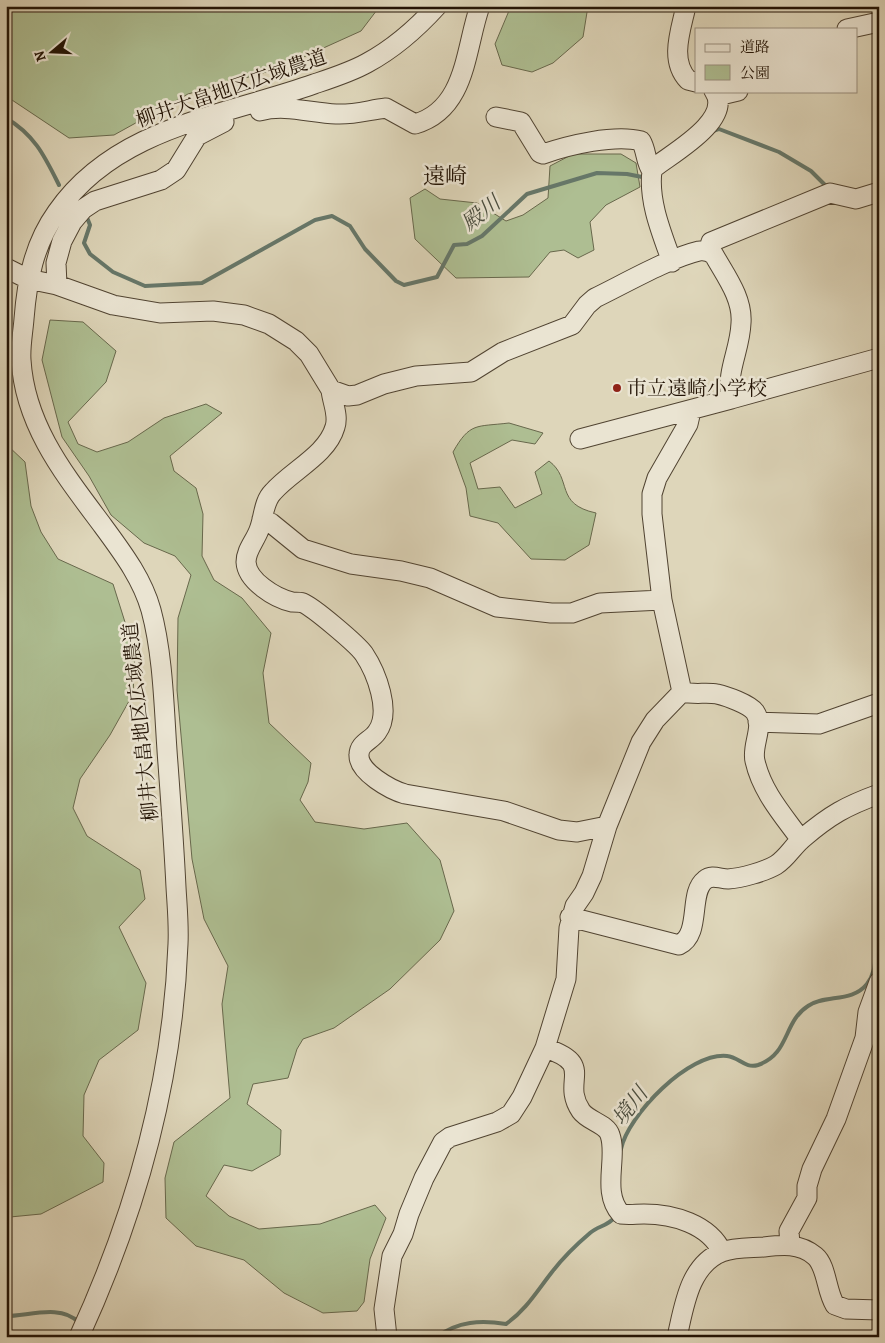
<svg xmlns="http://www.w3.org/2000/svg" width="885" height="1343" viewBox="0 0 885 1343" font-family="Alegreya,'Noto Serif JP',serif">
<rect width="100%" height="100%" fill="#ded6ba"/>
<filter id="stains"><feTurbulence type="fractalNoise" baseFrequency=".004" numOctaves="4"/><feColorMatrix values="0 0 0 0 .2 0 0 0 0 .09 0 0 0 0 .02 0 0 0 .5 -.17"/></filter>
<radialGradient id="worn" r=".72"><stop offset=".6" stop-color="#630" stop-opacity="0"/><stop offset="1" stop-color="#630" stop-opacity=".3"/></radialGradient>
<!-- green -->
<path fill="#aebe92" stroke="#68684c" d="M 6,6 L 380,6 L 361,31 L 277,69 L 188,94 L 114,135 L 69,138 L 6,96 Z
M 511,6 L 588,6 L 583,37 L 553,63 L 532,72 L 502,65 L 495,44 Z
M 573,154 L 621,154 L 636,163 L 640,187 L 606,205 L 590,222 L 594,250 L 578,258 L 564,250 L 550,252 L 529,277 L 456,278 L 415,239 L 410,198 L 425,189 L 440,199 L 477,203 L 506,221 L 523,215 L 548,198 L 550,166 Z
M 50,320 L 83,322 L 116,351 L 106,382 L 68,422 L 78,444 L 97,452 L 128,442 L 164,418 L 206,404 L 222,413 L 170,456 L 174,471 L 196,488 L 203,514 L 202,556 L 214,580 L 242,598 L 271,633 L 263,673 L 269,723 L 311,763 L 308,782 L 300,800 L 315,822 L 364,829 L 407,823 L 440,860 L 454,911 L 440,940 L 390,989 L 334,1028 L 303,1039 L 297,1049 L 288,1078 L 253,1084 L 247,1104 L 281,1130 L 280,1155 L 252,1171 L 224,1165 L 206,1196 L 229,1216 L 259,1229 L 320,1224 L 375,1205 L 386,1218 L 370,1259 L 364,1302 L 357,1311 L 323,1313 L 284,1293 L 244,1260 L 196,1246 L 166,1218 L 165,1178 L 174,1142 L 230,1098 L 222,1004 L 228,966 L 204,919 L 192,859 L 177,690 L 178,618 L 191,575 L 175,556 L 144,543 L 111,515 L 89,476 L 62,437 L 42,360 Z
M 509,423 L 543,433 L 535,444 L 512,440 L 470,463 L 478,489 L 500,487 L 515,508 L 542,494 L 535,472 L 549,461 C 573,479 554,504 596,513 L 589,545 L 565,560 L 531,559 L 498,523 L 470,516 L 466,488 L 453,452 C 470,422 476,427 509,423 Z
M 6,444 L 25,462 L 31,506 L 41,532 L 58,559 L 113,584 L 135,654 L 133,694 L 110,735 L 80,779 L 73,808 L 87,836 L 140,870 L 145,899 L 119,927 L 146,983 L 138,1030 L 99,1060 L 84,1095 L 83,1136 L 104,1163 L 103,1182 L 41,1214 L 10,1217 L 6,1216 Z"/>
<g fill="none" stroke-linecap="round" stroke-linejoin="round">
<!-- stream -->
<path stroke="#667769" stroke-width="4" d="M 6,118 C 35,135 45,157 59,185
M 711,132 L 719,129 L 779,152 L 811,171 L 827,187
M 86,215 L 90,225 L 84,243 L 90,254 L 113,272 L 145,286 L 202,283 L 315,220 L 332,216 L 350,226 L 365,249 L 396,281 L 404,285 L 437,277 L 454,245 L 467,244 L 482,236 L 527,194 L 597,173 L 627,174 L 647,178
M 621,1149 C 628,1115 689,1052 727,1056 C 739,1057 745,1069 758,1065 C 790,1054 783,1022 808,1006 C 825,994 852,1003 867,984 C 878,970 874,953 879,936
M 6,1316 C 28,1316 61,1304 78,1322
M 437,1337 C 458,1321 481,1320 506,1324 C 526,1310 537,1291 552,1272 C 562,1259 577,1244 590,1233 C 598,1226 608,1226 615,1217"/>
<!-- minor casing -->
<g stroke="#514432" stroke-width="21">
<path id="minor" d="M 686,6 C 681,30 669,60 688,80 L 696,82
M 847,29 L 879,22
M 717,96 L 738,91
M 260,111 C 284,104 311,113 336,114 C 354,115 369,110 386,108 L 415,124 C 467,109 465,48 480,6
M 496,117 L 521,122 L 540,153 L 543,154 C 569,145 615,134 641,141 C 647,151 645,162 652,171
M 708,251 L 711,242 L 830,193 L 856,199 L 879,192
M 672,262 C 662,234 648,201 652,171 L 655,167 C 673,153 734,119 714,91
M 6,268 L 28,279 L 57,285 L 113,305 L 160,313 L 213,311 L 244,315 L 269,324 L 296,341 L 309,354 L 331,390 L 348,396 L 357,395 L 384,384 L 416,376 L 471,372 L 503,352 L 572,325 L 587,305 L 595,298 C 624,284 669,258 699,251 C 705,250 709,251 714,255 C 725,275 743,298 741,323 C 740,351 726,370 731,399 L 580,439
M 57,285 L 56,263 L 62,241 L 72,222 L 83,209 L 95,201 L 161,180 L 176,170 L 197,136 L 224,122
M 331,390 C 332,402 339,415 335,427 C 327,455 291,471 273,492 C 263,502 264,518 259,530 C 255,541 246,550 246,562 C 247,581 275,598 292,602 C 296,602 300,602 303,603 C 313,607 357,644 364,654 C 376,672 392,712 377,732 C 371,741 359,743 359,755 C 358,772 391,790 405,794 L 504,811 L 559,830 L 577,832 L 607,826
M 731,399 L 879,358
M 262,519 L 271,523 L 303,549 L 351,564 L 401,571 L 430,578 L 497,607 L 551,613 L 572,613 L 600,603 L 662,600
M 682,692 C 695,695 706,692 717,694 C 726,696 749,704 755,712 C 765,727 751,745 755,761 C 762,792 783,815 801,840
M 758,722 L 819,724 L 879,703
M 570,917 L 679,945 C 702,934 688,893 705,880 C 712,874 720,879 728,879 C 741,878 764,872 776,865 C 787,858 793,846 803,838 C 830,815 846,806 879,794
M 545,1048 C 597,1065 560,1080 581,1111 C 588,1121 607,1124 610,1135 C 618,1158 601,1192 621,1214 C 629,1215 636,1214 644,1214 C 673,1214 709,1224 722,1252
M 790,1245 L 789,1231 L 807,1198 L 807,1186 L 812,1169 L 836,1119 L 865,1038 L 868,1012 L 879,982
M 79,1337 C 136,1213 173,1080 178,944 C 179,925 177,905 176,887 C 174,846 171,805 168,764 C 164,715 164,658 151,610 C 142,578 122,552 103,526 C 65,475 25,426 21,360 C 20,347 23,332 24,319 C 27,280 34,244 57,212 C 116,127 224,116 314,84 C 332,78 351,72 367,63 C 393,49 417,28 437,6
M 387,1337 L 384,1309 L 392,1256 L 403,1234 L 409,1214 L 424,1178 L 443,1142 L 450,1137 L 497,1122 L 511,1114 L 522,1097 L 545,1048 L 566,979 L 569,928 L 575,906 L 584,893 L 592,876 L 607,826 L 641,742 L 655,720 L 682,692 L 662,600 L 652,514 L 652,494 L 657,478 L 688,424 L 691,411
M 677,1337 C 684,1307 689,1265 722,1252 C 734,1247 751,1248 764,1247 C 782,1245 800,1243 815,1256 C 827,1266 826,1291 835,1305 L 846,1309 L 879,1310"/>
</g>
<!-- minor -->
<use href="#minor" stroke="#eae4d2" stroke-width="19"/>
</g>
<!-- markers -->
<circle fill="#8f2418" stroke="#eae4d2" stroke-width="2" cx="617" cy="388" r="5"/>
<g text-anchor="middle" stroke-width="5" stroke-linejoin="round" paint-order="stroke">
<!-- street labels -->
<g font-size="20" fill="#221305" stroke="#eae4d2">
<text transform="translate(231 88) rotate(-19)" y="7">柳井大畠地区広域農道</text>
<text transform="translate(140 722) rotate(-96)" y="7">柳井大畠地区広域農道</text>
</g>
<!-- poi labels -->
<g font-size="20" fill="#221305" stroke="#eae4d2" text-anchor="start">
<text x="627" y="395">市立遠崎小学校</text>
</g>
<!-- water labels -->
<g font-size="21" font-style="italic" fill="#4a4d3f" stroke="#eae4d2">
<text transform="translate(481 213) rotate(-38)" y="7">殿川</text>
<text transform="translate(630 1106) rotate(-52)" y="7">境川</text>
</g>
<!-- quarter labels -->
<g font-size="22" fill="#221305" stroke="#eae4d2">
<text x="445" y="183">遠崎</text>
</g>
</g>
<!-- margin -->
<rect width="885" height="1343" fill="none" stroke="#ded6ba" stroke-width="25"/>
<rect x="8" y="8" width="870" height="1328" fill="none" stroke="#221305" stroke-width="2.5"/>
<rect x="12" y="12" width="860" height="1318" fill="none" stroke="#221305"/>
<!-- legend -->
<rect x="695" y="28" width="162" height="65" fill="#eae4d2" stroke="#9a9080"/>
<rect x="705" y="44" width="25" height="8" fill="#eae4d2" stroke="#9a9080"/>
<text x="740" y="52" font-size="15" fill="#221305">道路</text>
<rect x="705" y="65" width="25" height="15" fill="#aebe92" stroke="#9a9080"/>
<text x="740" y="78" font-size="15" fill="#221305">公園</text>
<!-- north arrow -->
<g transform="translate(52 52) rotate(251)" stroke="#eae4d2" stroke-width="4" paint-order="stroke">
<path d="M0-4L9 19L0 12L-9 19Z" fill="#221305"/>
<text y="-8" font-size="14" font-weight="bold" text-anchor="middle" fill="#221305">N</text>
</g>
<rect width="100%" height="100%" filter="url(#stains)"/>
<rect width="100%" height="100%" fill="url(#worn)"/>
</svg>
